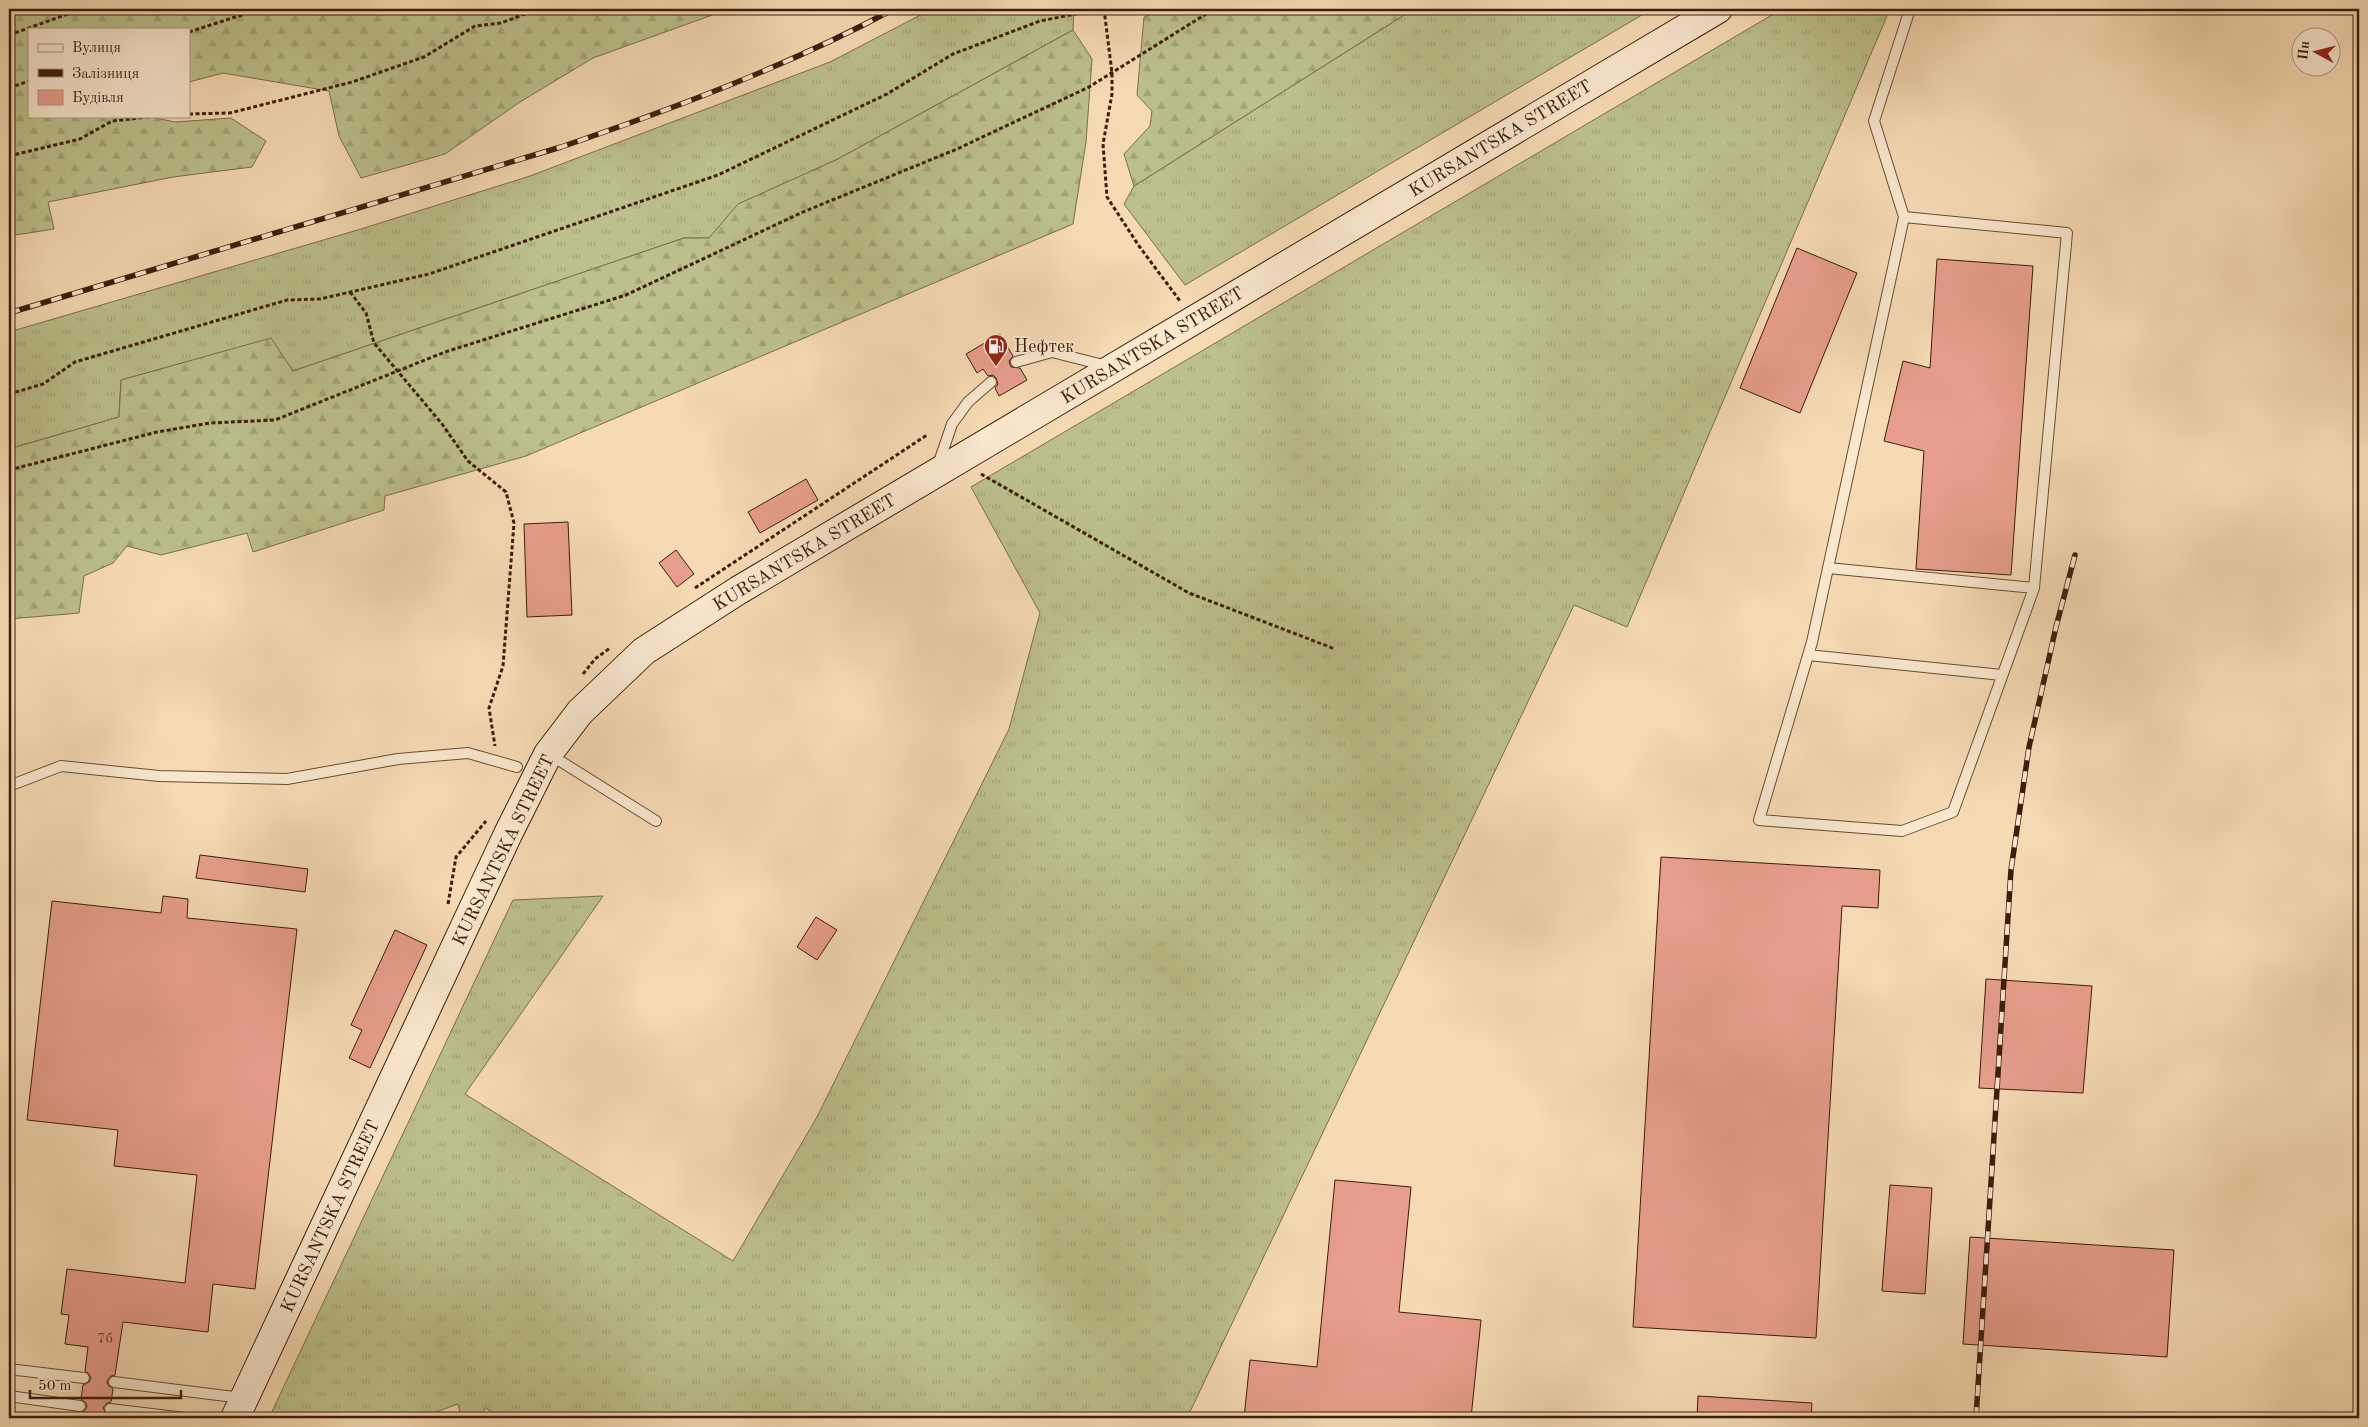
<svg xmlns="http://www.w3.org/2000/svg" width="2368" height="1427" viewBox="0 0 2368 1427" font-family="'Old Standard TT',serif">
<defs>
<pattern id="grass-tufts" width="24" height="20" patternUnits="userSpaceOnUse" patternTransform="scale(1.25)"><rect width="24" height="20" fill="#bcc08d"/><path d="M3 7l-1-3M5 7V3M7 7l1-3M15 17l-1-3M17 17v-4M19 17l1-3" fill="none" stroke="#a2a478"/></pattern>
<pattern id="forest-firs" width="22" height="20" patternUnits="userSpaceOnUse" patternTransform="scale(1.25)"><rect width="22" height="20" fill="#bcc08d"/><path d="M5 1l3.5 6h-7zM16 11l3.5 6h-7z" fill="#a2a478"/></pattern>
</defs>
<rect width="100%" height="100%" fill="#f6dab4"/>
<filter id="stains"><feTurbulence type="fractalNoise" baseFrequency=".004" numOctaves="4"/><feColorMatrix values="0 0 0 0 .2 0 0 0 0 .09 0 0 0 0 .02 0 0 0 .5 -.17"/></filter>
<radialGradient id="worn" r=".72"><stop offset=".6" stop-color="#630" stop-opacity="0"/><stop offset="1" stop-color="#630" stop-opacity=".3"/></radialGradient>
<!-- grass -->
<path fill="url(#grass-tufts)" stroke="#7c6e4c" d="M 932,9 L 1074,9 L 1073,30 L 838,159 L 739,204 L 709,238 L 684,238 L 293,371 L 271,339 L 121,380 L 119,417 L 9,449 L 9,332 L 361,229 L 530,176 L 830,62 Z
M 1408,9 L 1652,9 L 1185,285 L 1124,204 L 1134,186 L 1409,12 Z
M 1782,9 L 1890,9 L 1627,627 L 1574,605 L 1187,1418 L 504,1418 L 485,1408 L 482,1418 L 461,1418 L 458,1404 L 436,1412 L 439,1418 L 269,1418 L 513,900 L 603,896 L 465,1094 L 733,1261 L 817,1117 L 1009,729 L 1040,613 L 971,487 Z"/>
<!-- forest -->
<path fill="url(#forest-firs)" stroke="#7c6e4c" d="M 9,9 L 729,9 L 593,58 L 520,102 L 445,154 L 361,178 L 339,136 L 329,91 L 223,73 L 189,82 L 189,29 L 29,29 L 29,116 L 146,116 L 175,122 L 231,118 L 266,141 L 252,167 L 173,177 L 48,202 L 54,229 L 9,236 Z
M 1162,9 L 1408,9 L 1409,12 L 1134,186 L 1124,154 L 1150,126 L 1152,111 L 1137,95 L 1144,17 Z
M 1073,30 L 1092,59 L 1086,142 L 1073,224 L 526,456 L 385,496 L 384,510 L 253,552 L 247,533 L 161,555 L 127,546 L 113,563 L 84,576 L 79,613 L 9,619 L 9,449 L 119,417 L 121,380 L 271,338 L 293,371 L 684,238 L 709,238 L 738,204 L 838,159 Z"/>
<!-- building -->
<path fill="#e89e8d" stroke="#3d1c0a" d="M 1797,248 L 1857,273 L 1800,413 L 1740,388 Z
M 1937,259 L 2033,266 L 2011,575 L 1916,569 L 1924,451 L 1884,441 L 1903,361 L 1930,368 Z
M 1000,334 L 1013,356 L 1009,361 L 1011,367 L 1020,368 L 1027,380 L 999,396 L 995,388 L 998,384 L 996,378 L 993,375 L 988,376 L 983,369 L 977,373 L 966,354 Z
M 806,479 L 818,500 L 760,533 L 748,512 Z
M 568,522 L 572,615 L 527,617 L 524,524 Z
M 676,550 L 694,574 L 677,587 L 659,563 Z
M 200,855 L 308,869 L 305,892 L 196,878 Z
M 1661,857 L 1880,870 L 1878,908 L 1842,906 L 1816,1338 L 1633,1327 Z
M 163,896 L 188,899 L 187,918 L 297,929 L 255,1289 L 213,1284 L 208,1332 L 123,1322 L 115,1375 L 111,1376 L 107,1381 L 108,1385 L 113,1389 L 111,1402 L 107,1403 L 103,1408 L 109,1418 L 78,1418 L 79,1413 L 83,1412 L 87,1407 L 86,1403 L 81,1399 L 83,1385 L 89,1382 L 91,1378 L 88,1373 L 85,1371 L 88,1347 L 65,1344 L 69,1315 L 61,1314 L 67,1269 L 185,1283 L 197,1175 L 114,1166 L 118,1130 L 27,1120 L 52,901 L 161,913 Z
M 816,917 L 837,930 L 817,960 L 797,947 Z
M 395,930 L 427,945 L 370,1068 L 349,1058 L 362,1030 L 351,1025 Z
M 1986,979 L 2092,986 L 2083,1093 L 1979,1088 Z
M 1335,1180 L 1411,1187 L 1399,1312 L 1481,1320 L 1471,1418 L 1244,1418 L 1250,1360 L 1317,1367 Z
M 1890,1185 L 1932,1188 L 1925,1294 L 1882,1291 Z
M 1970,1237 L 2174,1250 L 2167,1357 L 1963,1344 Z
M 1698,1396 L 1812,1403 L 1811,1418 L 1697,1418 Z"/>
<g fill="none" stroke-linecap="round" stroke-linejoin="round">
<!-- lane casing -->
<g stroke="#6b4c34" stroke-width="12">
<path id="lane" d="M 1910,9 L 1874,121 L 1904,217 L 1812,642 L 1759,820 L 1902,831 L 1953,812 L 2034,588
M 1016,362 L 1052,352 L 1107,366
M 938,465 L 952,424 L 968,402 L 991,382
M 1828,568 L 2034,588 L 2067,233 L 1904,217
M 1808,655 L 2002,675
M 549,754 L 656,821
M 9,786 L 61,766 L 159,776 L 287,779 L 398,759 L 468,753 L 517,767
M 9,1371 L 17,1370 L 84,1378
M 114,1382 L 242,1398
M 9,1396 L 80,1406
M 110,1409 L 185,1418"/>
</g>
<!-- secondary casing -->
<g stroke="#3d1c0a" stroke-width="30">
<path id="secondary" d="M 235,1418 L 508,834 L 548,754 L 580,712 L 644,651 L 739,590 L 1718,9"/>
</g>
<!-- path -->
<path stroke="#3d1c0a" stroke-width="3" stroke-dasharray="4 2.5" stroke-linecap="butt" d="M 1104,9 L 1112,73 L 1112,94 L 1103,144 L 1107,197 L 1139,246 L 1180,301
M 189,32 L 260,9
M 9,35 L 82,9
M 9,88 L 29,81
M 189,114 L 230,113 L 352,82 L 424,57 L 475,26 L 501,23 L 538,9
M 9,156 L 80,139 L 112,121 L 156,116
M 350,292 L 366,313 L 374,343 L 442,424 L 468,461 L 506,492 L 514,523 L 503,666 L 489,708 L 495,746
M 9,394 L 43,384 L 75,362 L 287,300 L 320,299 L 429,274 L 718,175 L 887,94 L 953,54 L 1040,21 L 1101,9
M 9,470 L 157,432 L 210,423 L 275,420 L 445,352 L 626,295 L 803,212 L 957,149 L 1089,87 L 1214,9
M 981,474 L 1189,593 L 1335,649
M 695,588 L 927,435
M 583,674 L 595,659 L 610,648
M 448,904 L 456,857 L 486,821"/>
<!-- lane -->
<use href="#lane" stroke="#f9e7ce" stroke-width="10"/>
<!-- secondary -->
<use href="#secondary" stroke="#f9e7ce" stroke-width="28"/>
<!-- rail casing -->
<g stroke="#3d1c0a" stroke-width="5.5">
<path id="rail" d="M 9,313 L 561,147 C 675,108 788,66 894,9
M 1976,1418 L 2011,870 L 2029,747 L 2056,627 L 2075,555"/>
</g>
<!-- rail -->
<use href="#rail" stroke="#f9e7ce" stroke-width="4" stroke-dasharray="11" stroke-linecap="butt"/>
</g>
<!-- icons -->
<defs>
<g id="fuel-pin" transform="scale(1.25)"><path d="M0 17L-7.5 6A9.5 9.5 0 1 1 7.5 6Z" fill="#8f2418" stroke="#f9e7ce"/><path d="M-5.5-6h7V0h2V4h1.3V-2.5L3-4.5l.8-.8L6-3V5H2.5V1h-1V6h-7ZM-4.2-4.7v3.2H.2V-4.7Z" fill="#fff"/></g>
</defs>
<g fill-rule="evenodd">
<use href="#fuel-pin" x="996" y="346"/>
</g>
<g text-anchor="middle" stroke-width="4" stroke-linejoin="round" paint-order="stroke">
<!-- number labels -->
<g font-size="15" fill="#683c2b">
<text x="105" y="1343">7б</text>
</g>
<!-- street labels -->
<g font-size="18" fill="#3d1c0a" stroke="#f9e7ce">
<text transform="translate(1500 138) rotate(-31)" y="6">KURSANTSKA STREET</text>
<text transform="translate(1152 345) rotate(-31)" y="6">KURSANTSKA STREET</text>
<text transform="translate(804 552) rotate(-31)" y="6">KURSANTSKA STREET</text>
<text transform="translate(503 850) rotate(-64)" y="6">KURSANTSKA STREET</text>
<text transform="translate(330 1216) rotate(-65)" y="6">KURSANTSKA STREET</text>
</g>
<!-- poi labels -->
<g font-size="18" fill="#3d1c0a" stroke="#f9e7ce" text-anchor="start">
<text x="1014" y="352">Нефтек</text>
</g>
</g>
<!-- margin -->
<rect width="2368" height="1427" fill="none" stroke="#f6dab4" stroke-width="30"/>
<rect x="10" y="10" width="2348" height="1407" fill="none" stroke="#3d1c0a" stroke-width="2.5"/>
<rect x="15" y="15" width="2338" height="1397" fill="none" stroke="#3d1c0a"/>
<!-- legend -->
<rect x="28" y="28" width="162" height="90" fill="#f9e7ce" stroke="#ae9680"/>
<rect x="38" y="44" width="25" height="8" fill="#f9e7ce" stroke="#ae9680"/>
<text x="72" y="52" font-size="15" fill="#3d1c0a">Вулиця</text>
<rect x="38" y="69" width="25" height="8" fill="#3d1c0a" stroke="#ae9680"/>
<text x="72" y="78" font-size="15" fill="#3d1c0a">Залізниця</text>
<rect x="38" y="90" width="25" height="15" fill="#e89e8d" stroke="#ae9680"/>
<text x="72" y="102" font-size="15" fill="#3d1c0a">Будівля</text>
<!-- north arrow -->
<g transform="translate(2316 52) rotate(277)"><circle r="24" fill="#f9e7ce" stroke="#ae9680"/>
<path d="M0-4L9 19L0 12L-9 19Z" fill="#8f2418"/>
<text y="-8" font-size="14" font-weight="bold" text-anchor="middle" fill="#3d1c0a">Пн</text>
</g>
<!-- scale -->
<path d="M30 1390v8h151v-8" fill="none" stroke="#3d1c0a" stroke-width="2.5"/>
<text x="38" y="1390" font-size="15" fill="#3d1c0a" stroke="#f9e7ce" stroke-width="4" paint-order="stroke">50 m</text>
<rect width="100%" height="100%" filter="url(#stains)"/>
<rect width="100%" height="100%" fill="url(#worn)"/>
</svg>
